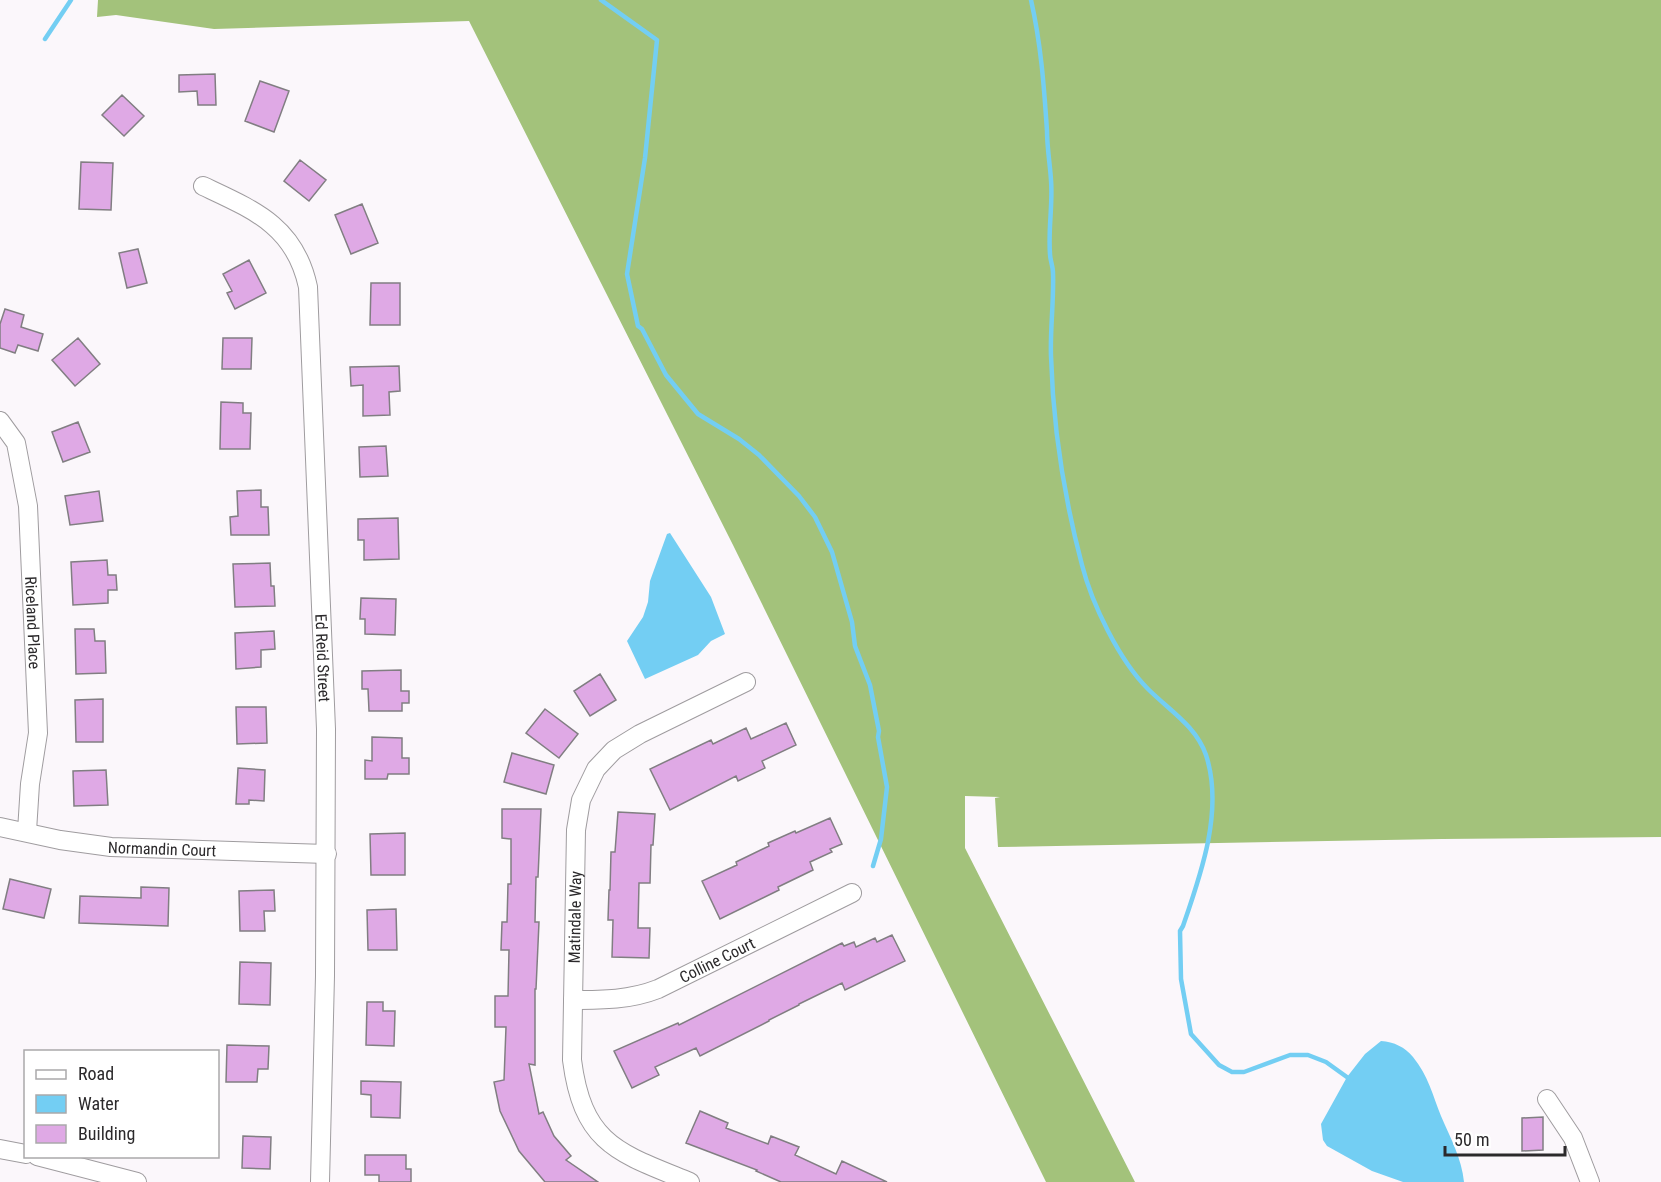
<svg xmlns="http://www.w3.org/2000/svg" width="1661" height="1182" viewBox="0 0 1661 1182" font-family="'Roboto Condensed',sans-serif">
<rect width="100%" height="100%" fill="#fbf7fb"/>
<!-- forest -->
<path fill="#a3c27b" d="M 98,0 L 1661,0 L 1661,837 L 1442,839 L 998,847 L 995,798 L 1000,797 L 965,796 L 965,848 L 1135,1182 L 1046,1182 L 733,545 L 469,21 L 214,29 L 116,15 L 97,17 Z"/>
<!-- water -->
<path fill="#73cef3" d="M 670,533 L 711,597 L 725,634 L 711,641 L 698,655 L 645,679 L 627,641 L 643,617 L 648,602 L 650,581 L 667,534 Z
M 1381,1041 C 1394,1042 1405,1047 1413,1057 C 1428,1075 1433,1096 1441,1116 C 1450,1137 1462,1159 1464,1182 L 1403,1182 L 1372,1171 L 1327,1146 L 1323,1140 L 1321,1124 L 1347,1077 L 1365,1054 Z"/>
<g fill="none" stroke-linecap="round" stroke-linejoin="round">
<!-- stream -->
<path stroke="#73cef3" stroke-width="4.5" d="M 601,0 L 657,40 L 645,158 L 627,274 L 638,326 L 642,329 L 666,375 L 698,414 L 739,439 L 759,455 L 799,496 L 815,517 L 832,552 L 852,622 L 855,646 L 870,685 L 879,731 L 878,737 L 887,787 L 881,839 L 873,866
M 1031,0 C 1041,44 1044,86 1047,131 C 1047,147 1050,164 1051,180 C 1053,204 1048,229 1050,254 C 1050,260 1053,266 1053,273 C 1054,301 1050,329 1051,356 C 1053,426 1064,497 1082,565 C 1092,604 1119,660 1148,689 C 1169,710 1196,726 1206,755 C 1224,810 1201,874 1183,926 L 1180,931 L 1181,979 L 1191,1034 L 1219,1065 L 1232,1072 L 1244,1072 L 1290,1055 L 1308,1055 L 1326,1062 L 1351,1080
M 45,39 L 71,0"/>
</g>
<!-- building -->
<path fill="#dfa9e5" stroke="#817e82" stroke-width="1.5" d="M 215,74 L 216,105 L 198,105 L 197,91 L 179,92 L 179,75 Z
M 260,81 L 289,91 L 274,132 L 245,121 Z
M 122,95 L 144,116 L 124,136 L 102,115 Z
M 300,160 L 326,180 L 309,201 L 284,181 Z
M 81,162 L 113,163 L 111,210 L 79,209 Z
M 362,204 L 378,243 L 351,254 L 335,215 Z
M 138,249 L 147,283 L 127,288 L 119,253 Z
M 249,260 L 266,293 L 235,309 L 227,293 L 232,291 L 223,274 Z
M 371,283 L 400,283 L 400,325 L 370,325 Z
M 5,309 L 24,315 L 21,327 L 43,334 L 38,351 L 18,345 L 15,353 L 0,348 L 0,324 Z
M 78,338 L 100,364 L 75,386 L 52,360 Z
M 223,338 L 252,338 L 251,369 L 222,369 Z
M 399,366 L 400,391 L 389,392 L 390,415 L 363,416 L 363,385 L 351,386 L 350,367 Z
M 221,402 L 243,403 L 243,413 L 251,413 L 250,449 L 220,449 Z
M 78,422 L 90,452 L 63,462 L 52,432 Z
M 386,446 L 388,476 L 360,477 L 359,447 Z
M 261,490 L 261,507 L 268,507 L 269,535 L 231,535 L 230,517 L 238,516 L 237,491 Z
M 99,491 L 103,521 L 70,525 L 65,496 Z
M 398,518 L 399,559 L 364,560 L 364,540 L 358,540 L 358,519 Z
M 107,560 L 108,575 L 116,575 L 117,590 L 108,590 L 108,603 L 73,605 L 71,562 Z
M 270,563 L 271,586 L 274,586 L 275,606 L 235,607 L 233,564 Z
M 361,598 L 396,599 L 395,635 L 365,634 L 365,619 L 360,619 Z
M 75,629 L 94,629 L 95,641 L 105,641 L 106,673 L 76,674 Z
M 274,631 L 275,649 L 261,650 L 261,667 L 236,669 L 235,633 Z
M 401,670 L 401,691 L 409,691 L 409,703 L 402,703 L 402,711 L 369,711 L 368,689 L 362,689 L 362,671 Z
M 600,674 L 616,700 L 590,716 L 574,691 Z
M 103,699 L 103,742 L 76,742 L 75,700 Z
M 236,707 L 266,707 L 267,743 L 237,744 Z
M 545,709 L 578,734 L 559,758 L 526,733 Z
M 786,723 L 796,745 L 762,761 L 765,768 L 738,781 L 736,776 L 670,810 L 650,769 L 711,740 L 713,744 L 746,728 L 751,739 Z
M 372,737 L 402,738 L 402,758 L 409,758 L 409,774 L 388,774 L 387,779 L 365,779 L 365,760 L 372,761 Z
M 512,753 L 554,765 L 546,794 L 504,782 Z
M 238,768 L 265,770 L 264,801 L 249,800 L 249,804 L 236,804 Z
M 106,770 L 108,805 L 74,806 L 73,771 Z
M 502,809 L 541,809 L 538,877 L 536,877 L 535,922 L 539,922 L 536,989 L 535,989 L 535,1065 L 529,1064 L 539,1114 L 543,1112 L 554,1136 L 571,1156 L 566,1160 L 598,1182 L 545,1182 L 519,1151 L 500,1111 L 494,1082 L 504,1080 L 506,1027 L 495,1027 L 495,996 L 508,996 L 509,950 L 501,950 L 502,922 L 507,922 L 508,884 L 511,884 L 511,839 L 502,838 Z
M 618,812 L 655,814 L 653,845 L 651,845 L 650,883 L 639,883 L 638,928 L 650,928 L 649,958 L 612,957 L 613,920 L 608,920 L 609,890 L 610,890 L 611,852 L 615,852 Z
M 830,818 L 842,844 L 830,849 L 832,852 L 810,862 L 813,870 L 778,887 L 779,890 L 720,919 L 702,881 L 737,865 L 736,862 L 769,846 L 768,843 L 795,831 L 796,833 Z
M 405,833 L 405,875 L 371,875 L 370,834 Z
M 10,879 L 51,889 L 44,918 L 3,909 Z
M 141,887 L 169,888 L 168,926 L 79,923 L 80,896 L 141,898 Z
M 274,890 L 275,911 L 264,911 L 265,931 L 240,931 L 239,891 Z
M 396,909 L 397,950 L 368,950 L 367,910 Z
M 892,935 L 905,961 L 845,990 L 842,983 L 799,1004 L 799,1005 L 769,1020 L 769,1021 L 700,1056 L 696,1048 L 655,1067 L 659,1075 L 632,1088 L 614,1051 L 678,1023 L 679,1025 L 842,943 L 844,946 L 854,942 L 856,947 L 875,938 L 877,942 Z
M 240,962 L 271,963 L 270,1005 L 239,1004 Z
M 367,1002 L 383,1002 L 383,1011 L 395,1011 L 394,1046 L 366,1045 Z
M 227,1045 L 269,1046 L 268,1069 L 258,1069 L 257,1082 L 226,1082 Z
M 361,1081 L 401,1082 L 400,1118 L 371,1117 L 371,1095 L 361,1094 Z
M 700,1111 L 728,1123 L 726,1128 L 768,1144 L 771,1136 L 799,1147 L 795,1155 L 836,1174 L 842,1161 L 887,1182 L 781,1182 L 756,1171 L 757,1170 L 686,1143 Z
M 1543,1117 L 1543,1150 L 1522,1151 L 1522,1118 Z
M 243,1136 L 271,1137 L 270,1169 L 242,1168 Z
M 365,1155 L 406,1155 L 406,1169 L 411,1169 L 411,1182 L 379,1182 L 379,1175 L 365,1175 Z"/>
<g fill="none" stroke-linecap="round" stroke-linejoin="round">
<!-- minor casing -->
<g stroke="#9f9c9f" stroke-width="20">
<g id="minor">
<path id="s1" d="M 203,186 C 254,210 295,226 308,287 L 326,729 L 325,976 L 320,1182"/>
<path id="s2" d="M 0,421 L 16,443 L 28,506 L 38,733 L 30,784 L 27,831"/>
<path id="s3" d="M 0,827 L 60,840 L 111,847 L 327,854"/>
<path id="s4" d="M 573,1000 C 603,1000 630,1000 658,989 L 852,893"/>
<path d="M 1547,1099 L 1573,1138 L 1590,1182"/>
<path d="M 0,1149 L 26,1154"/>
<path d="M 37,1156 L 137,1182"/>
<path id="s5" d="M 690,1182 C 619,1153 583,1145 572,1060 L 576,830 L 581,800 L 596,769 L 614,750 L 640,734 L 746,682"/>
</g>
</g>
<!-- minor -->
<use href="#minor" stroke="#fff" stroke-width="18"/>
</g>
<g text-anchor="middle" stroke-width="5" stroke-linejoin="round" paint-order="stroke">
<!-- street labels -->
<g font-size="16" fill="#2b292b" stroke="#fff">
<text dy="6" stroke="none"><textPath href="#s2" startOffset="208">Riceland Place</textPath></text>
<text dy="6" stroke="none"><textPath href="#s1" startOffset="524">Ed Reid Street</textPath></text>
<text dy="6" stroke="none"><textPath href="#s3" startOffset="164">Normandin Court</textPath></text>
<text dy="6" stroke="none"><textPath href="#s5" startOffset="326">Matindale Way</textPath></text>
<text dy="6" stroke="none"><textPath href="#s4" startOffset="152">Colline Court</textPath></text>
</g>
</g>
<!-- legend -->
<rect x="24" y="1050" width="195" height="108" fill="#ffffff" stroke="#aaa9aa" stroke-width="1.5"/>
<rect x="36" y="1070" width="30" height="9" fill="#ffffff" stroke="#aaa9aa" stroke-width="1.5"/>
<text x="78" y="1080" font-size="18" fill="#2b292b">Road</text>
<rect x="36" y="1095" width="30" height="18" fill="#73cef3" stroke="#aaa9aa" stroke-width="1.5"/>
<text x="78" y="1110" font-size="18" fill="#2b292b">Water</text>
<rect x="36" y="1125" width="30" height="18" fill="#dfa9e5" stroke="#aaa9aa" stroke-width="1.5"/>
<text x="78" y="1140" font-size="18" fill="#2b292b">Building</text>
<!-- scale -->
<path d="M1445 1146v9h120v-9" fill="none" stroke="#2b292b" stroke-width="3"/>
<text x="1454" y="1146" font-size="18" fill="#2b292b" stroke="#ffffff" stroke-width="4.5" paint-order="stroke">50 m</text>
</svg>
